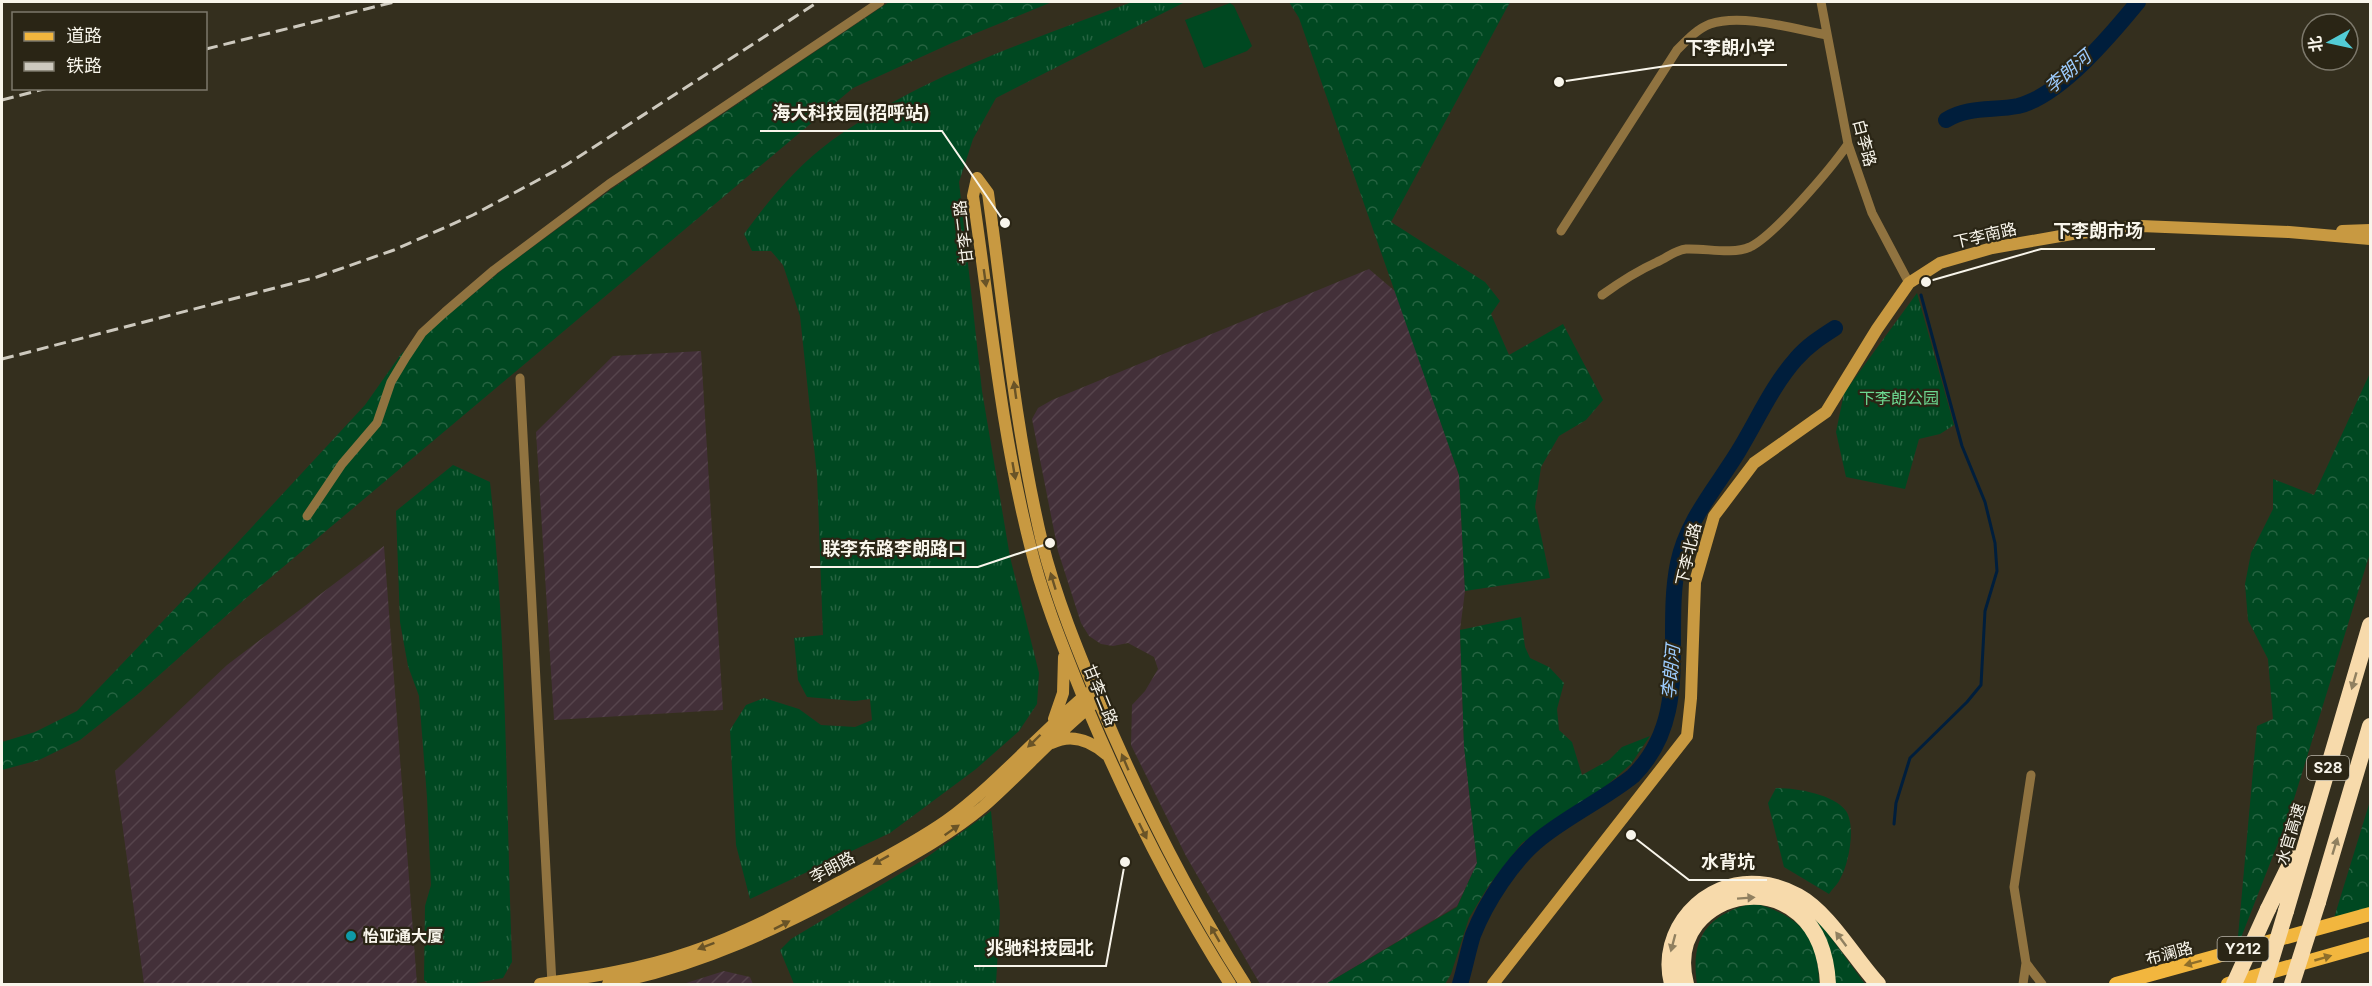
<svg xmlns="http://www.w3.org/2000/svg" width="2372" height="986" viewBox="0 0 2372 986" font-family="Inter,'Noto Sans SC',sans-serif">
<defs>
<pattern id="industrial-furrows" width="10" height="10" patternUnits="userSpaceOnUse" patternTransform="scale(1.5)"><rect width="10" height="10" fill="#433039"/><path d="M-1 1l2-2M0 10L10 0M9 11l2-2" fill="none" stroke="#56444c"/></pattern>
<pattern id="grass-tufts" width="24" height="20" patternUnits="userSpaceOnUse" patternTransform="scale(1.5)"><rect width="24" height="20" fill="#004821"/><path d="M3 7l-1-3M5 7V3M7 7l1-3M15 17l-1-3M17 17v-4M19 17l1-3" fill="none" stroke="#266341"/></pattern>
<pattern id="forest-crowns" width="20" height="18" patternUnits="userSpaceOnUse" patternTransform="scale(1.5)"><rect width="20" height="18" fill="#004821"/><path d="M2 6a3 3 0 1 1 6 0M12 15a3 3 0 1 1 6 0" fill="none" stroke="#266341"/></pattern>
</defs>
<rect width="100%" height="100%" fill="#342f1e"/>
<!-- industrial -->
<path fill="url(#industrial-furrows)" d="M 1369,269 L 1396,292 L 1459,475 L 1465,591 L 1460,630 L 1464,746 L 1477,863 L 1457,906 L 1326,984 L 1260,984 L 1186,856 L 1131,745 L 1132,705 L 1145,691 L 1158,669 L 1154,657 L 1128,643 L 1113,646 L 1101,644 L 1089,636 L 1081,623 L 1058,551 L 1032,419 L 1038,408 L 1052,400 Z
M 701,351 L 723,710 L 554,720 L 536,432 L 613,356 Z
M 384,546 L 417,984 L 144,984 L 115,771 L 227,665 Z
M 724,971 L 750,977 L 753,984 L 683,984 Z"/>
<!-- grass -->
<path fill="url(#grass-tufts)" d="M 1132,2 L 1185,2 L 996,98 L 973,139 L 959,182 L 982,391 L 1010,557 L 1039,673 L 1037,704 L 1019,731 L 976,769 L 890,833 L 750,899 L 736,845 L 730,730 L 746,705 L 764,698 L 799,709 L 821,725 L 855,727 L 872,720 L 870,699 L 855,701 L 807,697 L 798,680 L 794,638 L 823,635 L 817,475 L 800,316 L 783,265 L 771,251 L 752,251 L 744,234 C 768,201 797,166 831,141 C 921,76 1029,41 1132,2 Z
M 1917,293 L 1954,425 L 1940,434 L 1919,439 L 1905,489 L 1846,477 L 1836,432 L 1844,393 Z
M 453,465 L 490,482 C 507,641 506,802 512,962 L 503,978 L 471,984 L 428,984 L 424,980 L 425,906 L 431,885 L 427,797 L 419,696 L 408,666 L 400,622 L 396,511 Z
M 991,811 L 1000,913 L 996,984 L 794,984 L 780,950 L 791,939 L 923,860 Z"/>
<!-- forest -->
<path fill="url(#forest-crowns)" d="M 889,2 L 1052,2 L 954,42 L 853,88 L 245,599 L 138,694 L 80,740 L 39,760 L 2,770 L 2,742 L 35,732 L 77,711 L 226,555 L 365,405 L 401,354 L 507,266 L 613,188 Z
M 1289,2 L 1510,2 L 1391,222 L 1485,282 L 1500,301 L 1491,314 L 1509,355 L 1563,324 L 1603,400 L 1586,420 L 1559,436 L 1541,467 L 1535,507 L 1550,578 L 1465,591 L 1459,475 L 1299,18 Z
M 2370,373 L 2370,553 L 2290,812 L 2237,948 L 2257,726 L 2273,719 L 2268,659 L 2248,620 L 2245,584 L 2251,553 L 2273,509 L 2273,479 L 2314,495 Z
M 1521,617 L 1525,647 L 1530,658 L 1549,667 L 1564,683 L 1557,709 L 1559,730 L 1572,742 L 1582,775 L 1609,760 L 1622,747 L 1650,736 L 1631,764 L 1606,786 L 1522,843 L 1489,885 L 1469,918 L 1451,974 L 1445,984 L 1326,984 L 1457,907 L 1477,863 L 1464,746 L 1460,630 Z
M 1776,788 C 1795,788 1834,794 1846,811 C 1856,826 1849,864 1840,879 C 1838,884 1832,889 1829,894 L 1784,867 L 1768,803 Z
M 2370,801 L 2370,908 L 2334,918 Z
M 1754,903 C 1799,916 1819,935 1819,984 L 1697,984 C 1690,937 1708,914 1754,903 Z
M 1809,913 L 1818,920 L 1865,984 L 1833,984 C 1835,958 1823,934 1809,913 Z"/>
<!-- pitch -->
<path fill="#004821" d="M 1230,3 L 1234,6 L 1252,46 L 1247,51 L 1204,68 L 1185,20 Z"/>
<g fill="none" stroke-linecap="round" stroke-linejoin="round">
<!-- stream -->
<path stroke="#001e3c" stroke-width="3" d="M 1894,824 L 1896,803 L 1910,758 L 1967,702 L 1981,685 L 1985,611 L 1997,571 L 1995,543 L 1985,502 L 1962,446 L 1921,295"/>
<!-- river -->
<path stroke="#001e3c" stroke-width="16" d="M 1946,120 C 1968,106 1993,111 2018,106 C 2060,96 2111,35 2138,2
M 1460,984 C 1465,968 1468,951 1473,935 C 1486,902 1513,860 1541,838 C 1570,815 1604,799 1633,776 C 1693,716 1663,637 1678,563 C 1687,520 1716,488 1738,452 C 1757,421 1772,386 1796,359 C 1807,346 1821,337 1835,328"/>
<!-- street -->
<path stroke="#907340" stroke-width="9" d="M 1821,2 L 1848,144 L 1872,213 L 1909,283
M 1561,231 L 1677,50 C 1687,40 1697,29 1710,24 C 1742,13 1794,29 1827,35
M 1602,295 C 1620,282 1637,271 1657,262 C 1667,258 1675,250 1686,249 C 1707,248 1731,255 1750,247 C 1774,236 1832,167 1848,144
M 520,378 L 552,984
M 307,516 L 342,464 L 377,423 L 391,382 L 406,357 L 422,333 L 445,312 L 494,270 L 609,184 L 880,2
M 2026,963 L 2042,984
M 2023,984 L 2026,963 L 2014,887 L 2031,775"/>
<!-- secondary -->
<path stroke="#c89941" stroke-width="12" d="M 977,178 L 988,193 C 1004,309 1015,428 1042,542 C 1056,598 1078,651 1100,704 C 1141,801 1188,895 1245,984
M 977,178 L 973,196 C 990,312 1001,431 1030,545 C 1043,600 1066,654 1087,707 C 1128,804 1174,896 1230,984
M 2342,231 L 2370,230
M 1054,719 L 1063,693 L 1064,657
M 1052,743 C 1072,733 1091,741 1107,755
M 540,984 C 591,977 642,969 691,952 C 747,933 799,904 851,876 C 883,859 916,842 946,821 C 997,784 1039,734 1088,693
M 608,984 C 700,966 782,927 864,882 C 905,859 947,837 983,807 C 1021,774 1053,736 1093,704
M 1493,984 L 1687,736 L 1691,698 L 1695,582 L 1714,516 L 1754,463 L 1826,412 L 1877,329 L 1909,283 L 1940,263 L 1992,248 L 2072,234 L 2141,226 L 2289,232 L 2370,239"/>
<!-- primary -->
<path stroke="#f2b63e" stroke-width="14" d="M 2116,984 L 2370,914
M 2228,984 L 2370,944"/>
<!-- highway -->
<path stroke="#f7daab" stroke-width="16" d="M 2318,902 L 2370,726
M 2268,909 L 2293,858
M 2286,911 L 2370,625
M 1672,984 C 1658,931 1704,879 1759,884 C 1772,885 1787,890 1798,896 C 1829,913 1854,958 1878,984
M 1686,984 C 1660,886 1821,851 1828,984"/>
<!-- rail -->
<path stroke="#cdc9be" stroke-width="3" stroke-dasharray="12 6" stroke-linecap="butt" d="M 206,49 L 394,2
M 2,100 L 48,88
M 2,359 L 317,277 L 394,250 L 473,215 L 566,165 L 818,2"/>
<!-- highway-bridge -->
<path stroke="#f7daab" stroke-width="16" d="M 2234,984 L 2268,909
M 2264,984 L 2286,911
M 2292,984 L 2318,902"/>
</g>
<!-- one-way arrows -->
<defs><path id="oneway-solid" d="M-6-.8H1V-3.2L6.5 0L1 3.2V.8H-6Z" transform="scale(1.5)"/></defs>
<g fill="#695327">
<use href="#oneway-solid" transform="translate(985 278) rotate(82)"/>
<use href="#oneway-solid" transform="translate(1015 390) rotate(-98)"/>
<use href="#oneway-solid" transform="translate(1014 471) rotate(80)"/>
<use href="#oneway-solid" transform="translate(1053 581) rotate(-107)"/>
<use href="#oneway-solid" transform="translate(1034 741) rotate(136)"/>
<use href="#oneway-solid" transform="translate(1125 762) rotate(-113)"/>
<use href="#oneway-solid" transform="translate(952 830) rotate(-35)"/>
<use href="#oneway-solid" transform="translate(1143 831) rotate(64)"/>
<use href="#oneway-solid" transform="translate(881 860) rotate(151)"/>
<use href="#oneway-solid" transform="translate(782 925) rotate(-27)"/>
<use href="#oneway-solid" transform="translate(1215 934) rotate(-120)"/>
<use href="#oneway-solid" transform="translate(706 946) rotate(159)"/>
</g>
<g fill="#908060">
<use href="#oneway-solid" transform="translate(2354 681) rotate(106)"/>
<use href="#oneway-solid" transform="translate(2335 846) rotate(-73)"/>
<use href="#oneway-solid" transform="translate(1746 898) rotate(-4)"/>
<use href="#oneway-solid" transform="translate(1841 939) rotate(-127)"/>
<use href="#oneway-solid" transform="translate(1673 943) rotate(105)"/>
</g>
<g fill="#8e6e2a">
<use href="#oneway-solid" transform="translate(2323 958) rotate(-16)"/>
<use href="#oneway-solid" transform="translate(2193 963) rotate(165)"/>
</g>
<!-- markers -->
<circle fill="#0f9aa8" stroke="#2a2515" stroke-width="2" cx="351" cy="936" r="6"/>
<g text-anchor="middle" stroke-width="4.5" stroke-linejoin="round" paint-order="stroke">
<!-- shield labels -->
<g fill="#2a2515" stroke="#bab7ab" stroke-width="1.5">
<rect x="2307" y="756" width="42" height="24" rx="4.5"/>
<rect x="2217.5" y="937" width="51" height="24" rx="4.5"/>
</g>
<g font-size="15" font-weight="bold" fill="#f8f5eb">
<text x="2328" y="773">S28</text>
<text x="2243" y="954">Y212</text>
</g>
<!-- street labels -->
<g font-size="16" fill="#f8f5eb" stroke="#2a2515">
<text transform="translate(1865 143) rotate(75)" y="6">白李路</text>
<text transform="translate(963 232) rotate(-97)" y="6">甘李二路</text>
<text transform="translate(1985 235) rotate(-13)" y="6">下李南路</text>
<text transform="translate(1688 554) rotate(-77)" y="6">下李北路</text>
<text transform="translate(1101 695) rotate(68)" y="6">甘李二路</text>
<text transform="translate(2290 834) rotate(-73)" y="6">水官高速</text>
<text transform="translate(832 867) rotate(-28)" y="6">李朗路</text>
<text transform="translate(2169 953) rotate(-15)" y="6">布澜路</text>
</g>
<!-- park labels -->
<g font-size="16" fill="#6dd991" stroke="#2a2515">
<text x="1899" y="404">下李朗公园</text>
</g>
<!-- poi labels -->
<g font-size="16" font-weight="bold" fill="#f8f5eb" stroke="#2a2515" text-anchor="start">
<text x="363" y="942">怡亚通大厦</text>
</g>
<!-- water labels -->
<g font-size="18" font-style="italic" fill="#9dccfe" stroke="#2a2515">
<text transform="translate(2068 72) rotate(-41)" y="6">李朗河</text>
<text transform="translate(1671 672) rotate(-85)" y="6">李朗河</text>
</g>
</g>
<!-- callouts -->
<path fill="none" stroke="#f8f5eb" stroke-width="2" d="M1559 82L1673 65H1787M1005 223L942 131H760M1926 282L2041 249H2155M1050 543L978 567H810M1631 835L1689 880H1767M1125 862L1106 966H974"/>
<g fill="#f8f5eb" stroke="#2a2515" stroke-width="2">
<circle cx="1559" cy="82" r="6"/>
<circle cx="1005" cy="223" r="6"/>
<circle cx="1926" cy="282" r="6"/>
<circle cx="1050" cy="543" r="6"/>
<circle cx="1631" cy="835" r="6"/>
<circle cx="1125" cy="862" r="6"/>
</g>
<g font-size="18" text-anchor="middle" font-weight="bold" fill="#f8f5eb" stroke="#2a2515" stroke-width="4.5" stroke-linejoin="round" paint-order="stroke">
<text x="1730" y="54">下李朗小学</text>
<text x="851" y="119">海大科技园(招呼站)</text>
<text x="2098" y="237">下李朗市场</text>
<text x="894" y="555">联李东路李朗路口</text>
<text x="1728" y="868">水背坑</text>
<text x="1040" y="954">兆驰科技园北</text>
</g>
<!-- border -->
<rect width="2372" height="986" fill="none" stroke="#f8f5eb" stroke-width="6"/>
<!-- legend -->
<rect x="12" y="12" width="195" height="78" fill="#2a2515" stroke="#7c786b" stroke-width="1.5"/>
<rect x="24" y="32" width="30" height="9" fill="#f2b63e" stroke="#7c786b" stroke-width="1.5"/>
<text x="66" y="42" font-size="18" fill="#f8f5eb">道路</text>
<rect x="24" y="62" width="30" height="9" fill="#cdc9be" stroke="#7c786b" stroke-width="1.5"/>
<text x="66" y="72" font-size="18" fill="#f8f5eb">铁路</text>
<!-- north arrow -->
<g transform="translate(2330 42) rotate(262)"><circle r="28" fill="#2a2515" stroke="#7c786b" stroke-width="1.5"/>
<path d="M0-4.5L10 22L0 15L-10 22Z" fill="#52ccd6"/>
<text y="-9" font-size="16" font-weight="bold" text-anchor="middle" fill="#f8f5eb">北</text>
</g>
</svg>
